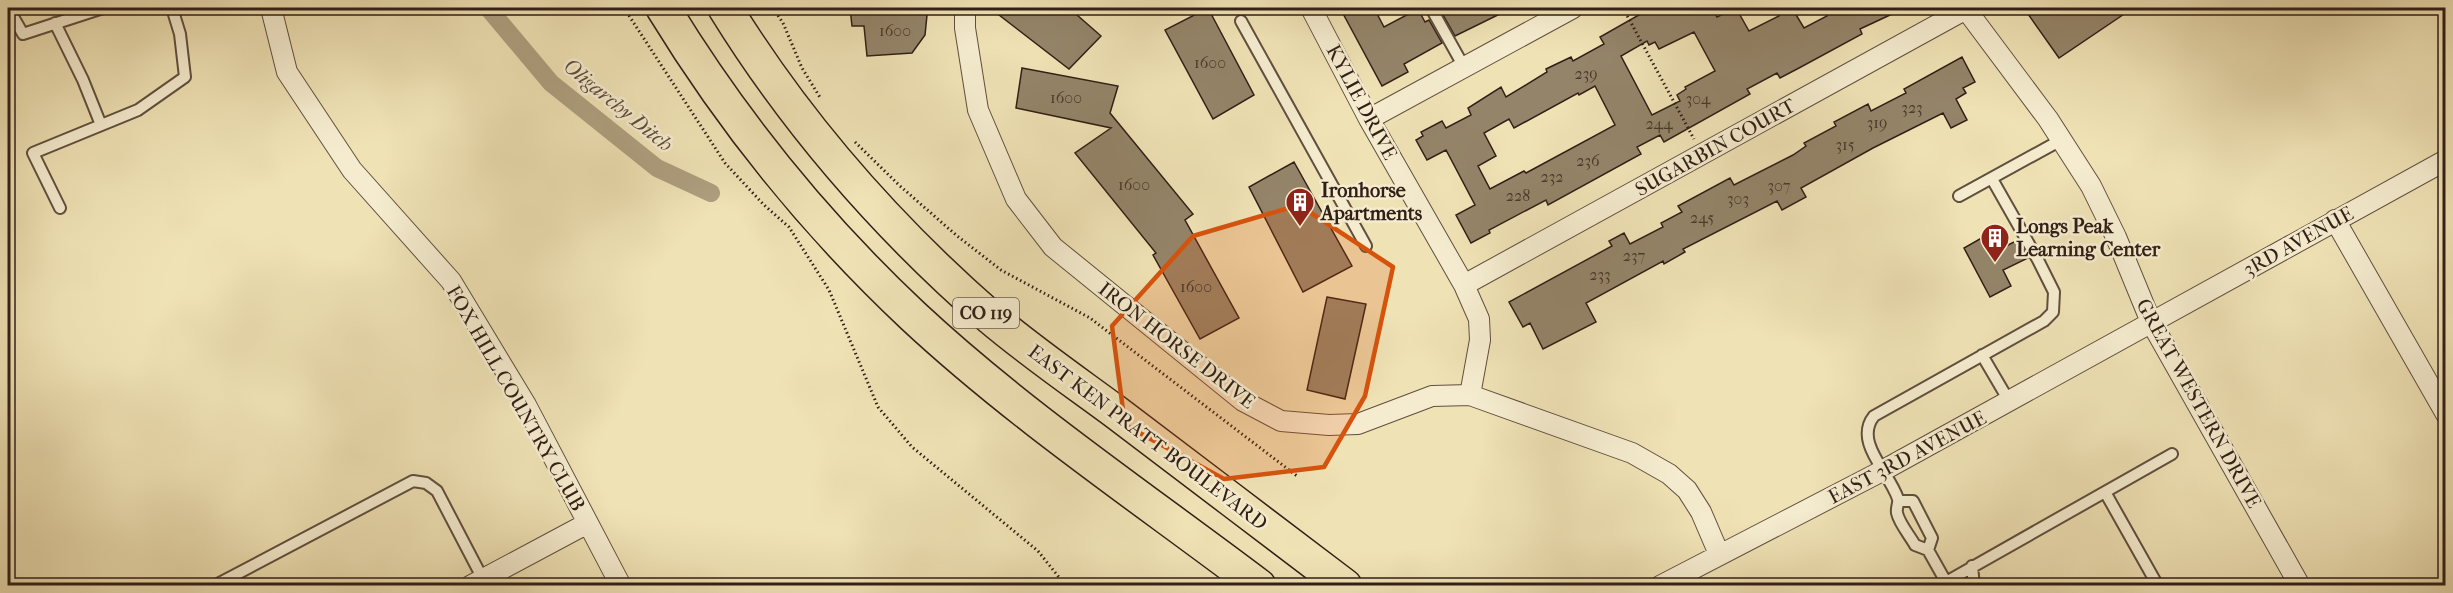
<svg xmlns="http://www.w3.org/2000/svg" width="2453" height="593" viewBox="0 0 2453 593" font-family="'IM FELL French Canon',serif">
<rect width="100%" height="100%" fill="#efe2b5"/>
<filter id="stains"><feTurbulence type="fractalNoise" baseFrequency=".00333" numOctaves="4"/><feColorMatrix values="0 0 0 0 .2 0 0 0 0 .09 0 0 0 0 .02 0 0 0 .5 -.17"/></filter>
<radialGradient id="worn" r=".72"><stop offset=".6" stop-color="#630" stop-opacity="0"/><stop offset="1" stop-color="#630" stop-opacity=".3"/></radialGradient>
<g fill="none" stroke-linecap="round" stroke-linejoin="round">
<!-- canal -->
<path stroke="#ae9f7f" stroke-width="18" d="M 488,8 L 551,83 L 657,168 L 711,193"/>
</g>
<!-- building -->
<path fill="#948469" stroke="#311e16" stroke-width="1.5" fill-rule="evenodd" d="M 850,8 L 924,8 L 927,15 L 925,35 L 912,53 L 867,56 L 864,26 L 852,26 Z
M 990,8 L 1069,8 L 1101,36 L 1069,69 Z
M 1208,8 L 1254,95 L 1213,119 L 1165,30 Z
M 1340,8 L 1374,8 L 1384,27 L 1418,9 L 1425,22 L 1429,20 L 1442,43 L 1404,64 L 1408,72 L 1382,86 Z
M 1454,8 L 1512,8 L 1455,36 L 1442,13 Z
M 1651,8 L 1712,8 L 1717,17 L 1736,8 L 1749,31 L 1779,16 L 1777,13 L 1786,8 L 1792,8 L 1804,28 L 1827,16 L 1823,8 L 1905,8 L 1860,29 L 1862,34 L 1799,68 L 1780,78 L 1777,73 L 1747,89 L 1750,94 L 1664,142 L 1660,135 L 1637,147 L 1641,154 L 1548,205 L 1546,200 L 1489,230 L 1490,233 L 1471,243 L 1456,215 L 1475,205 L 1446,150 L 1427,160 L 1416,140 L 1423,136 L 1421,132 L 1442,121 L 1446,128 L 1471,115 L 1468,108 L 1501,87 L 1506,97 L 1547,72 L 1546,69 L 1571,57 L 1573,61 L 1604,44 L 1600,37 ZM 1694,32 L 1715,71 L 1685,87 L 1686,89 L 1677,95 L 1680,101 L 1652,115 L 1621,56 L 1647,41 L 1649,45 L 1655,42 L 1659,49 ZM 1595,86 L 1615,125 L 1526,173 L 1524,171 L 1490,189 L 1478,166 L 1496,156 L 1484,133 L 1509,119 L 1514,128 L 1578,93 L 1579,95 Z
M 2038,8 L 2133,8 L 2059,58 L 2028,14 Z
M 1962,57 L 1975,82 L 1963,88 L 1966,93 L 1956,99 L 1967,120 L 1951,128 L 1943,113 L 1873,148 L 1801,188 L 1806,197 L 1782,210 L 1777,201 L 1683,249 L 1685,252 L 1664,264 L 1663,261 L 1586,303 L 1596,322 L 1543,349 L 1530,323 L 1523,327 L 1509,302 L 1612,246 L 1609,241 L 1624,233 L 1630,244 L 1663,227 L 1661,223 L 1682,212 L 1678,206 L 1730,178 L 1734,185 L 1793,155 L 1806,146 L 1804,143 L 1836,126 L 1834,122 L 1868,104 L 1871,111 L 1906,93 L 1904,89 Z
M 1022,68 L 1118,86 L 1110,113 L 1193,214 L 1185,220 L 1239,318 L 1200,339 L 1153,255 L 1156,253 L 1075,153 L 1111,128 L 1016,108 Z
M 1294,162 L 1352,266 L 1303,292 L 1249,187 Z
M 1985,236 L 1994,252 L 2018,240 L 2028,258 L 2003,270 L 2011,286 L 1990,297 L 1964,248 Z
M 1327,297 L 1366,304 L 1345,399 L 1307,390 Z"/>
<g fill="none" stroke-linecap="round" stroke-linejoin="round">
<!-- service casing -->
<g stroke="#604f3e" stroke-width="14">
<path id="service" d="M 8,8 L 23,34 L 103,8
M 1431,8 L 1464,67
M 1241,21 L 1366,246
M 55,23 L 83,80 L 101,125
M 1992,179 L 2038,260 L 2054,292 L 2053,312 L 2044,321 L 1874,416 C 1853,442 1890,473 1898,499 C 1899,503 1896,508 1897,513 C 1899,523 1910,536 1915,545 L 1928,550 L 1946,582 L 2172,454
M 1959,196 L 2061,140
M 60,208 L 33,153 L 138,110 L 185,77 L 180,34 L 172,8
M 1982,355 L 2009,401
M 2105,492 L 2158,586
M 1899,501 L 1913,501 L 1932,538 L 1928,550
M 1972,566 L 1974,586
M 214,586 L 413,481 L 426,483 L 437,491 L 485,583"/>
</g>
<!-- minor casing -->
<g stroke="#604f3e" stroke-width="22">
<path id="minor" d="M 271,8 L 287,72 L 352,170 L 451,281 L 526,405 L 621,586
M 965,8 L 965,28 L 978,110 L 1016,199 L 1053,247 L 1243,401 L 1281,421 L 1329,425 L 1358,424 L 1432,396 L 1470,395 L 1632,453 L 1669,474 L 1687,490 L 1701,512 L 1719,554
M 1311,8 L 1369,119 L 1464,285 L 1479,319 L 1480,340 L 1470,395
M 1965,8 L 2048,119 L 2091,186 L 2116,237 L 2151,322 L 2300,586
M 1369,119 L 1573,8
M 2335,220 L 2446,414
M 1464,285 L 1966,9
M 470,586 L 588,523
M 1660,586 L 1882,471 L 2446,160"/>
</g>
<!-- trunk casing -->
<g stroke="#311e16" stroke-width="36">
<path id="trunk" d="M 663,8 C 732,121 816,225 913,316 C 1018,414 1144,499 1259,586
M 725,8 C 796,123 888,228 990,317 C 1030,351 1075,382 1117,413 C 1193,471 1269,528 1345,586"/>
</g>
<!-- path -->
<path stroke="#311e16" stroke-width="3" stroke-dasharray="1.5 3" stroke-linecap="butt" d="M 624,8 L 725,163 L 764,205 L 789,227 L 829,290 L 878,407 L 912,447 L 1038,551 L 1066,586
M 773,8 L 783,23 L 802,68 L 821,99
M 1623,8 L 1694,139
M 855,142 L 900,186 L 956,235 L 1001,270 L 1090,318 L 1297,476"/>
<!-- service -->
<use href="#service" stroke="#f5eccf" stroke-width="10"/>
<!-- minor -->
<use href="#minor" stroke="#f5eccf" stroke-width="20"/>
<!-- trunk -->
<use href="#trunk" stroke="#efe2b5" stroke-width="33"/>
</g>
<!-- marked area -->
<path fill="#d6530d" fill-opacity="0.2" stroke="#d6530d" stroke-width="4.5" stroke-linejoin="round" d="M 1299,205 L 1393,267 L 1365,396 L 1324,467 L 1224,479 L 1125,425 L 1112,326 L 1193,236 Z"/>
<!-- icons -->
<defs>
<g id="building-pin" transform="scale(1.5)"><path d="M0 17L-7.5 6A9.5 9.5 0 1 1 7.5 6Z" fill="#8f2418" stroke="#f5eccf"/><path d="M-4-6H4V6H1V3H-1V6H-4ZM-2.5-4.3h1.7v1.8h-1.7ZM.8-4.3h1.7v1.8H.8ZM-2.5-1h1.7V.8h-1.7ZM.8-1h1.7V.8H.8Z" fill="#fff"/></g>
</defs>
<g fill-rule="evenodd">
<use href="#building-pin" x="1300" y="202"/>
<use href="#building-pin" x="1995" y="238"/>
</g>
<g text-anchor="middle" stroke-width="5" stroke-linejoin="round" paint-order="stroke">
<!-- number labels -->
<g font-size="16" fill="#4a382b">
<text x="895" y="36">1600</text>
<text x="1210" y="68">1600</text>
<text x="1586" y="79">239</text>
<text x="1066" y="103">1600</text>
<text x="1698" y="104">304</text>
<text x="1912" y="113">323</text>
<text x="1877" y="128">319</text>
<text x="1659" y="129">244</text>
<text x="1845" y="150">315</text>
<text x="1588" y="166">236</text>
<text x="1552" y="182">232</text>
<text x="1134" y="190">1600</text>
<text x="1779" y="191">307</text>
<text x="1518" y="201">228</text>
<text x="1738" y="204">303</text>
<text x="1702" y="223">245</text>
<text x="1634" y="261">237</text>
<text x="1600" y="280">233</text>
<text x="1196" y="292">1600</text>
</g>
<!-- shield labels -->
<rect fill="#f5eccf" stroke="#6c5c4e" stroke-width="1.5" x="953" y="298" width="66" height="30" rx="4.5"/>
<g font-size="18" font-weight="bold" fill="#311e16">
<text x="986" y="319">CO 119</text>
</g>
<!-- street labels -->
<g font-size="20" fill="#311e16" stroke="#f5eccf">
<text transform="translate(1362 102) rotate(62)" y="7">KYLIE DRIVE</text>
<text transform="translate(1715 147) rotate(-29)" y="7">SUGARBIN COURT</text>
<text transform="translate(2298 241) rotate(-29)" y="7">3RD AVENUE</text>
<text transform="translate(1177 345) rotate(38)" y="7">IRON HORSE DRIVE</text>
<text transform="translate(516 398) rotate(60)" y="7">FOX HILL COUNTRY CLUB</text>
<text transform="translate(2199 403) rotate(61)" y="7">GREAT WESTERN DRIVE</text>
<text transform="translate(1148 437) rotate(37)" y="7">EAST KEN PRATT BOULEVARD</text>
<text transform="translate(1907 457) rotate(-28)" y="7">EAST 3RD AVENUE</text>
</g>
<!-- poi labels -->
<g font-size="20" font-weight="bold" fill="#311e16" stroke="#f5eccf" text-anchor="start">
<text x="1321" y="197">Ironhorse<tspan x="1321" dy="23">Apartments</tspan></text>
<text x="2016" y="233">Longs Peak<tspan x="2016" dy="23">Learning Center</tspan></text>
</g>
<!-- water labels -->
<g font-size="21" font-style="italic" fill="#5d4b3b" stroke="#f5eccf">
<text transform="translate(618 105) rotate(39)" y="7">Oligarchy Ditch</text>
</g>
</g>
<!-- margin -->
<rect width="2453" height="593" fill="none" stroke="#efe2b5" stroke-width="30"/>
<rect x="9" y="9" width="2435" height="575" fill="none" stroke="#311e16" stroke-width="3"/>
<rect x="15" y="15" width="2423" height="563" fill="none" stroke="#311e16" stroke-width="1.5"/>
<rect width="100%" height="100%" filter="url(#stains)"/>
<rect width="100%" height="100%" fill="url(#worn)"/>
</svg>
